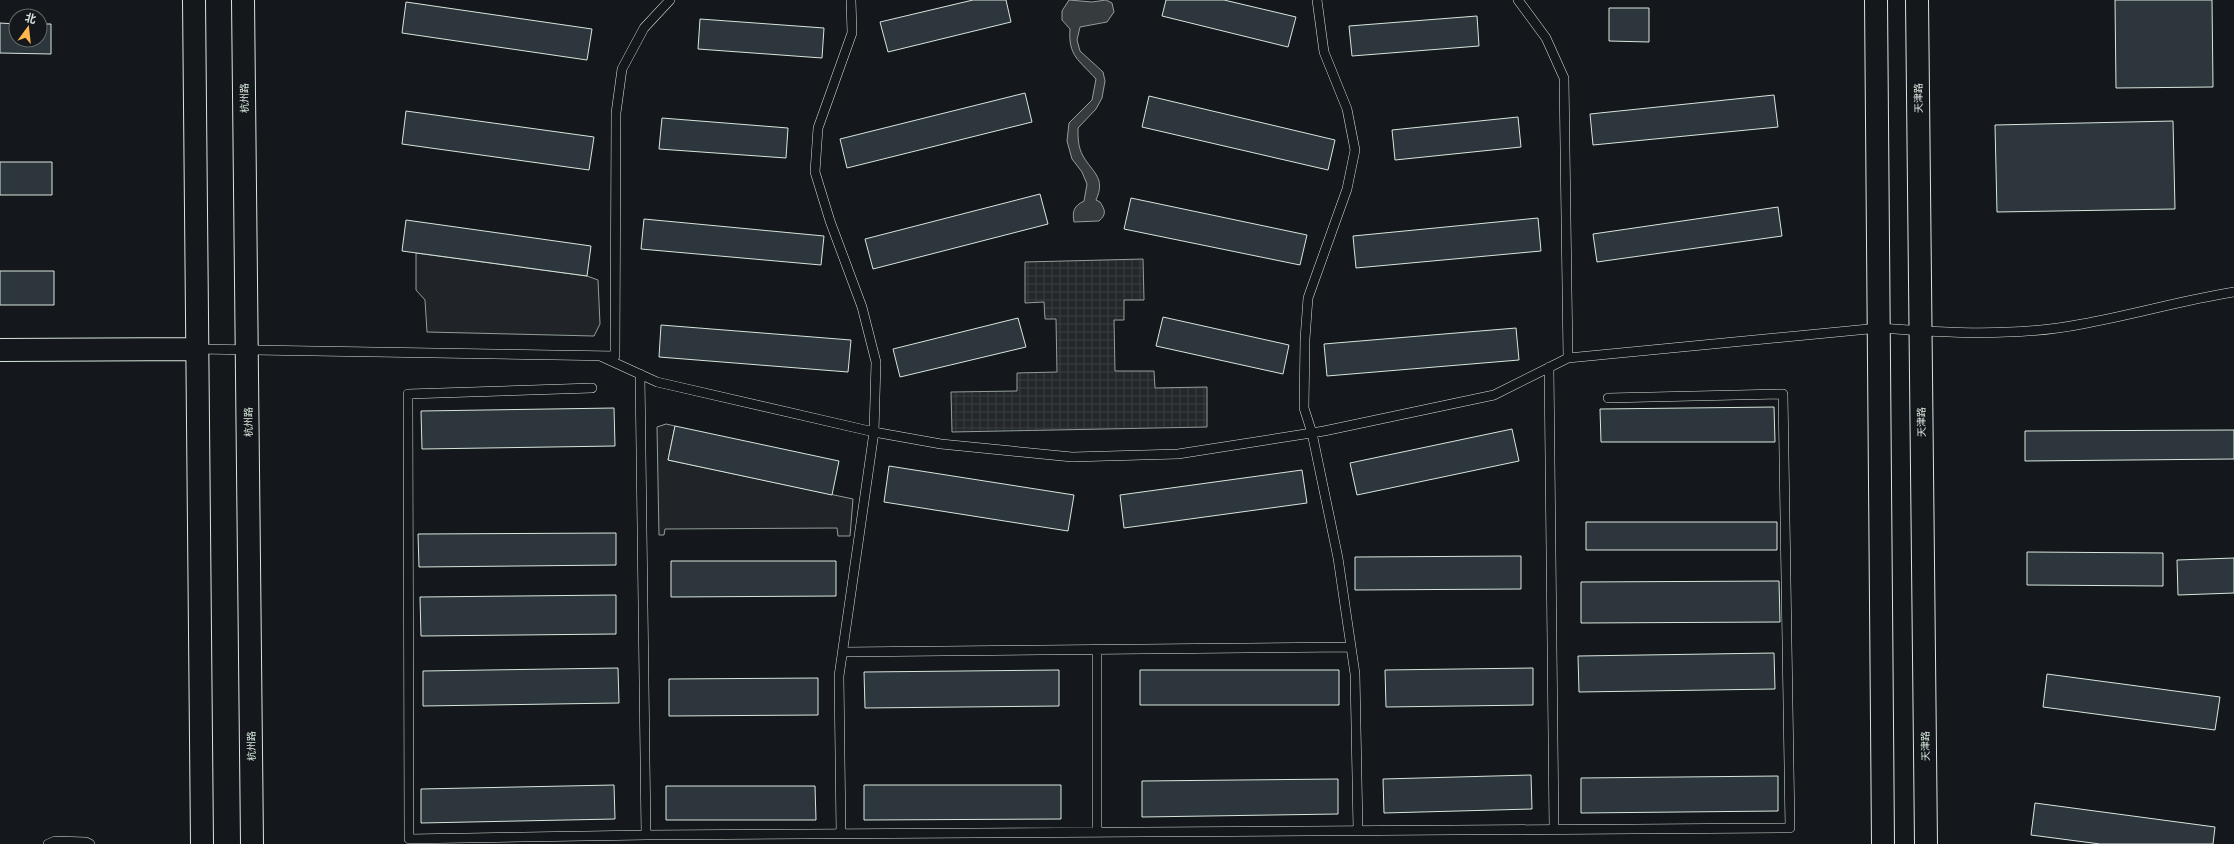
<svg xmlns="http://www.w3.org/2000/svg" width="2234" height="844" viewBox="0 0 2234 844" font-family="Literata,'Noto Sans SC',serif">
<defs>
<pattern id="plaza-grid" width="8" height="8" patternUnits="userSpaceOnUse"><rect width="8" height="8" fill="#24282b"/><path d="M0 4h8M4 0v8" fill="none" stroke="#393d3f"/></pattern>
</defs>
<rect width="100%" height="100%" fill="#14181c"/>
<!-- grass -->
<path fill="#202428" stroke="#939e99" d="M 416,253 L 587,276 L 598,280 L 600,324 L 594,336 L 427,332 L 425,300 L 416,290 Z
M 666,424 L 675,426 L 668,460 L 853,499 L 850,536 L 838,536 L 837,528 L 665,529 L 664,535 L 659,535 L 657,427 Z"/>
<!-- plaza -->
<path fill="url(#plaza-grid)" stroke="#939e99" d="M 1143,259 L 1144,300 L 1124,300 L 1124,320 L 1114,320 L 1115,371 L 1154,371 L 1155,388 L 1207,387 L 1207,427 L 952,432 L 951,392 L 1017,391 L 1017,373 L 1057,372 L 1056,319 L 1045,319 L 1044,302 L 1025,303 L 1025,262 Z"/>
<!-- water -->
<path fill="#363b3e" stroke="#939e99" d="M 1069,0 L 1092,2 L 1106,0 L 1112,3 L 1114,12 L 1107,22 L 1080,27 L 1077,40 L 1080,51 L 1103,72 L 1105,81 L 1102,98 L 1096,109 L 1078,128 C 1078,138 1078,147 1083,156 C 1093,173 1106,178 1096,200 L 1100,202 C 1105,210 1107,214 1099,221 L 1074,222 C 1072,211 1074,206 1084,201 L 1087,184 L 1082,172 L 1072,159 L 1067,141 L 1069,123 L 1092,100 L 1096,79 C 1079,60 1068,56 1070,29 L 1062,20 L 1062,11 Z"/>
<!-- building -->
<path fill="#2c363c" stroke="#d8e6dc" d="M 973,0 L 1006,0 L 1011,22 L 888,52 L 880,22 Z
M 1166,0 L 1224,0 L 1296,17 L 1288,47 L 1162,16 Z
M 2115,0 L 2212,0 L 2213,87 L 2116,88 Z
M 406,2 L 592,29 L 587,60 L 402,33 Z
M 1609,8 L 1649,8 L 1649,42 L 1609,41 Z
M 1477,16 L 1479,46 L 1352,56 L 1349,26 Z
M 700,19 L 824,28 L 822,58 L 698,49 Z
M 0,23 L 16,24 L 16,40 L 40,40 L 40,24 L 51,24 L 51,54 L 0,53 Z
M 1025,93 L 1032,122 L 847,168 L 840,139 Z
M 1774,95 L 1778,127 L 1593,145 L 1590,114 Z
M 1149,96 L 1335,140 L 1328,170 L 1142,127 Z
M 406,111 L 594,137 L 589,170 L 402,144 Z
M 1518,117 L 1521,147 L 1395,160 L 1392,130 Z
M 662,118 L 788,128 L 786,158 L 659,149 Z
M 2173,121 L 2175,209 L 1997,212 L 1995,125 Z
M 0,162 L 52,162 L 52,195 L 0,195 Z
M 1040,194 L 1048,224 L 873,269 L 865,239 Z
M 1131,198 L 1307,235 L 1300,265 L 1124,229 Z
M 1778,207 L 1782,236 L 1597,262 L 1593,234 Z
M 1538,218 L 1541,251 L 1356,268 L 1353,236 Z
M 644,219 L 824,236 L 821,265 L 641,249 Z
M 406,220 L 591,246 L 587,276 L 402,251 Z
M 0,271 L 54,271 L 54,305 L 0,305 Z
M 1163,317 L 1289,345 L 1283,374 L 1156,346 Z
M 1018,318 L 1026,347 L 900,377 L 893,349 Z
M 661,325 L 851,340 L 848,372 L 659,357 Z
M 1516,328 L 1519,360 L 1327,376 L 1324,344 Z
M 1774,407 L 1775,442 L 1601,442 L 1600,409 Z
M 614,408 L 615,446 L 422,449 L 421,411 Z
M 675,426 L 839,461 L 832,495 L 668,460 Z
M 1512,429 L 1519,461 L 1357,495 L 1350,463 Z
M 2234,430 L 2234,459 L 2025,461 L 2025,431 Z
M 889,466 L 1074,495 L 1068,531 L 884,502 Z
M 1302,470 L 1307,503 L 1124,528 L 1120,495 Z
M 1586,522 L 1777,522 L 1777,550 L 1586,550 Z
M 616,533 L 616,565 L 419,567 L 418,534 Z
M 2027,552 L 2163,553 L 2163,586 L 2027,585 Z
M 1521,556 L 1521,589 L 1355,590 L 1355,557 Z
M 2234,558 L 2234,593 L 2178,595 L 2177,560 Z
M 671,561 L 836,561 L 836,596 L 671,597 Z
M 1779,581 L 1780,622 L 1581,623 L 1581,582 Z
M 616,595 L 616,634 L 421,636 L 420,597 Z
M 1774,653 L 1775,689 L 1579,692 L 1578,656 Z
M 618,668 L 619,703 L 423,706 L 423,671 Z
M 1533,668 L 1533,705 L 1386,707 L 1385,670 Z
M 1059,670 L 1059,706 L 865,708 L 864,672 Z
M 1140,670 L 1339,670 L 1339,705 L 1140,705 Z
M 2047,674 L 2220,697 L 2215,730 L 2043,707 Z
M 818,678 L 818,715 L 669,716 L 669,679 Z
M 1531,775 L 1532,809 L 1384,813 L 1383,779 Z
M 1778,776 L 1778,811 L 1581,813 L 1581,778 Z
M 1338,779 L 1338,814 L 1142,817 L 1142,781 Z
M 614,785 L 615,819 L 421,823 L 421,789 Z
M 864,785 L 1061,785 L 1061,819 L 864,820 Z
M 666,786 L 815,786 L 816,820 L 666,820 Z
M 2035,803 L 2215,827 L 2213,844 L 2100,844 L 2031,835 Z"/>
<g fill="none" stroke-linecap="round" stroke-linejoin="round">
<!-- lane casing -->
<g stroke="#d8e6dc" stroke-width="10">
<path id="lane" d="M 1317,0 L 1324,52 L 1347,109 L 1355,150 L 1347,189 L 1308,298 L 1305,339 L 1304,408 L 1312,433 L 1338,558 L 1355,674 L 1358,830
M 1518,0 L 1546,38 L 1564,78 L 1568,358
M 197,349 L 615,356 L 616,113 L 622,69 L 644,28 L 670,0
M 600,356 L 657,382 L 874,432 L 941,444 L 1072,457 L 1178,454 L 1324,431 L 1494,395 L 1568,358 L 1879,328 C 1946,333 2016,337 2082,324 C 2133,315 2183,300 2234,292
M 1549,367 L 1554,829
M 640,374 L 646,835
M 592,388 L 408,394 L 409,839 L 646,835 L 1790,828 L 1783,394 L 1608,398
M 1097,650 L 1097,832
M 843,652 L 1351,647
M 841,834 L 839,676 L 874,432 L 876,362 L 862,307 L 830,221 L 815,172 L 818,128 L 852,33 L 851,0
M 48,844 L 55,841 L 86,842 L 90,844"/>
</g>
<!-- secondary casing -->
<g stroke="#d8e6dc" stroke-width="24">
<path id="secondary" d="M 194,0 L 202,844
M 243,0 L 252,844
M 1876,0 L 1883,844
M 1917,0 L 1926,844
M 0,350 L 197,349"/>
</g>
<!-- lane -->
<use href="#lane" stroke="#14181c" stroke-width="9"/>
<!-- secondary -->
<use href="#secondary" stroke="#14181c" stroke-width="22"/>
</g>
<g text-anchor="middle" stroke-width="3" stroke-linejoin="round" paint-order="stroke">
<!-- street labels -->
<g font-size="10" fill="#d8e6dc" stroke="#14181c">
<text transform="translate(244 98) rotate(-91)" y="4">杭州路</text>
<text transform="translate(1918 98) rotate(-91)" y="4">天津路</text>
<text transform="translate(248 422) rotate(-91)" y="4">杭州路</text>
<text transform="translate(1921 422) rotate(-91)" y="4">天津路</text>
<text transform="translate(251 746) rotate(-91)" y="4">杭州路</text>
<text transform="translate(1925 746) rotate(-91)" y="4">天津路</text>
</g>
</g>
<!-- north arrow -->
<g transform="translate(28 28) rotate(15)"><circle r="19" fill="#14181c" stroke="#626a69"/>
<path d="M0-3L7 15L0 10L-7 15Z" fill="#ffb74d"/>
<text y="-6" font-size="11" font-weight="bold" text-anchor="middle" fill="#d8e6dc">北</text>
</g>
</svg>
